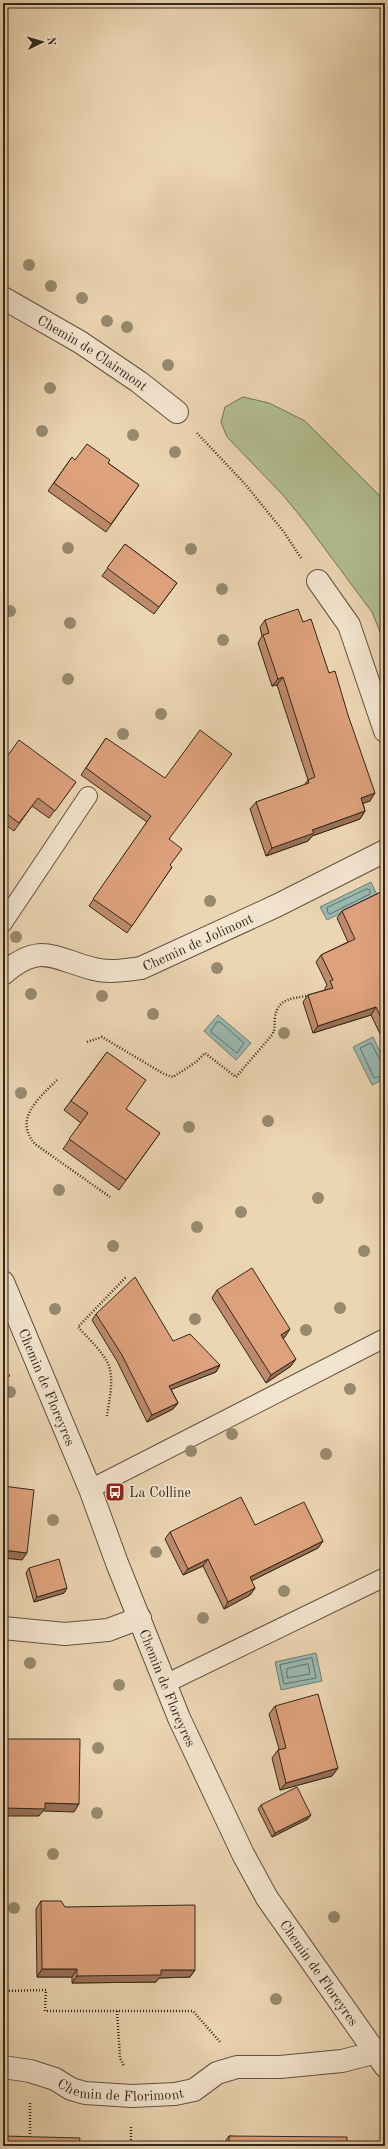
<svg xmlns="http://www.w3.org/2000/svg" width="388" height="2149" viewBox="0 0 388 2149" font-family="'Old Standard TT',serif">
<rect width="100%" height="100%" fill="#ecd5b3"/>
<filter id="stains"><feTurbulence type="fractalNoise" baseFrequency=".005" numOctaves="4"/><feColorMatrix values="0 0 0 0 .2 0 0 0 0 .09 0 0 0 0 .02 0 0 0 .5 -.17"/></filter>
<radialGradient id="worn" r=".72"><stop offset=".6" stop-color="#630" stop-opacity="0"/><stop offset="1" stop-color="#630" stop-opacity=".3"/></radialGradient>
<!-- green -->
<path fill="#b2be91" stroke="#727256" d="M 243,397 L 269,403 L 305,421 L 385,501 L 385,644 L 372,612 L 305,522 L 283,495 L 227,437 L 221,422 L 225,407 Z"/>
<!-- water -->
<path fill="#99b8b0" stroke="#707e74" d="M 371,882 L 377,895 L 327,920 L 320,907 Z
M 218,1015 L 251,1043 L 236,1060 L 204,1031 Z
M 373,1037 L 385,1062 L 385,1079 L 372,1085 L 353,1047 Z
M 316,1653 L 322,1681 L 281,1690 L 275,1662 Z"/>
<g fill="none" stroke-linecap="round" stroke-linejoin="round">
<!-- shore -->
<path stroke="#667066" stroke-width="1" d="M 367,889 L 370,890 L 370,894 L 330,914 L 328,913 L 327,908 Z
M 217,1022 L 220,1022 L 244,1043 L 237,1053 L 211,1032 Z
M 385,1062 L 380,1060 L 371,1043 L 360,1048 L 374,1078 L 385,1075
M 312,1658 L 316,1678 L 284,1684 L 280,1665 Z
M 308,1664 L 310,1674 L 287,1678 L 287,1669 Z"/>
<!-- service casing -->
<g stroke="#605241" stroke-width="20">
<path id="service" d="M 3,923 L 88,796
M 90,1489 L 385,1338
M 165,1684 L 385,1577"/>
</g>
<!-- minor casing -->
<g stroke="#605241" stroke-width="24">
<g id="minor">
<path id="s1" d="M 3,298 L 80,342 L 139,382 L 177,412"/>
<path d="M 318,581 L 349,625 L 385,731"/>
<path id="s2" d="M 3,974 C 40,941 54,959 94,969 C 109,973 126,970 141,968 L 276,906 L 385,851"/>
<path id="s3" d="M 3,1282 L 90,1489 L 117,1563 L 179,1718 L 243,1854 L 267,1898 L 385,2066"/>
<path d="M 3,1628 L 65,1634 L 108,1630 L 140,1618"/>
<path id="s4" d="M 3,2067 L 30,2071 L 55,2079 L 71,2089 L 85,2093 L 132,2096 L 175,2094 L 194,2090 L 217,2073 L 237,2067 L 280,2067 L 342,2061 L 377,2052"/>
</g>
</g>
<!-- path -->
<path stroke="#32271b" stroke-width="2.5" stroke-dasharray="1 2" stroke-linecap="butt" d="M 197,433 L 245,484 L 284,532 L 301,558
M 87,1042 L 102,1037 L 164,1074 L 173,1077 L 196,1062 L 205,1053 L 236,1077 L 272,1035 C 276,1028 274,1024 275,1017 C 278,997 294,999 310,995
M 57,1080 C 39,1098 13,1119 35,1144 L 110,1197
M 3,1374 L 11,1376
M 107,1416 C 109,1401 114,1381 109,1366 C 105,1354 87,1337 78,1327 L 126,1277
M 3,1991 L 46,1990 L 45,2011 L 193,2011 L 220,2042
M 117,2011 L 120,2058 L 124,2066
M 30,2146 L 30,2103
M 131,2146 L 131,2125"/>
<!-- service -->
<use href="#service" stroke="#f3e4ce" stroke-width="18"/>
<!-- minor -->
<use href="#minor" stroke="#f3e4ce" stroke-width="22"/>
</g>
<!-- trees -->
<g fill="#978a6f">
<circle cx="29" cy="265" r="6"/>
<circle cx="51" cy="286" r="6"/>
<circle cx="82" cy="298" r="6"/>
<circle cx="107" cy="321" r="6"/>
<circle cx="127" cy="327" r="6"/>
<circle cx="168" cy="365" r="6"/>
<circle cx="50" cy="388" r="6"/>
<circle cx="42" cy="431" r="6"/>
<circle cx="133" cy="435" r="6"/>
<circle cx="175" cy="452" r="6"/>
<circle cx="68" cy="548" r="6"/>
<circle cx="191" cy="549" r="6"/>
<circle cx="222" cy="589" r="6"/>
<circle cx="10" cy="611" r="6"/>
<circle cx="70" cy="623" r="6"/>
<circle cx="223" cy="640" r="6"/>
<circle cx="68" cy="679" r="6"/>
<circle cx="161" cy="714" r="6"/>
<circle cx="123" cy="734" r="6"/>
<circle cx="210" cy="901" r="6"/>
<circle cx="16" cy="937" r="6"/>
<circle cx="217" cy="968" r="6"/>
<circle cx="31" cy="994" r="6"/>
<circle cx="102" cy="996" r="6"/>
<circle cx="153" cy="1014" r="6"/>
<circle cx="284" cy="1033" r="6"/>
<circle cx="21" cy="1093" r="6"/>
<circle cx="268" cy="1121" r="6"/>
<circle cx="189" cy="1127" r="6"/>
<circle cx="59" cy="1190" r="6"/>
<circle cx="318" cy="1198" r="6"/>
<circle cx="241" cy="1212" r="6"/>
<circle cx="197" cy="1227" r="6"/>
<circle cx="113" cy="1246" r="6"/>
<circle cx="364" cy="1251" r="6"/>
<circle cx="340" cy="1308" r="6"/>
<circle cx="55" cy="1309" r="6"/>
<circle cx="195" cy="1319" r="6"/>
<circle cx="306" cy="1330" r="6"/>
<circle cx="350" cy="1389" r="6"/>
<circle cx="10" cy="1392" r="6"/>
<circle cx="232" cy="1434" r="6"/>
<circle cx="191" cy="1451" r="6"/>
<circle cx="326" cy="1454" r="6"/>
<circle cx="53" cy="1520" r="6"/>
<circle cx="156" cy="1552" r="6"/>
<circle cx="284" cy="1591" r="6"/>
<circle cx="203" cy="1618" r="6"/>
<circle cx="30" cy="1663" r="6"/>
<circle cx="119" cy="1685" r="6"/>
<circle cx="98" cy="1748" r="6"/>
<circle cx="97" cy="1813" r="6"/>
<circle cx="53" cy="1854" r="6"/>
<circle cx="14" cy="1908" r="6"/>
<circle cx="334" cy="1917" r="6"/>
<circle cx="276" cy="1999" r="6"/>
</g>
<!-- wall -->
<path fill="#be8a6b" stroke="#32271b" d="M 72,457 L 75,460 L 108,463 L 139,485 L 106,532 L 48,491 Z
M 125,544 L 177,583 L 154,614 L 102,576 Z
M 265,620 L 370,801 L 363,803 L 365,811 L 360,819 L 312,836 L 308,841 L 266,856 L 250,809 L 256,802 L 304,785 L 308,780 L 277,685 L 272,686 L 258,643 L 262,636 L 260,627 Z
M 106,738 L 169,839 L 170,866 L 172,867 L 127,933 L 89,906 L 147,822 L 81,775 Z
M 3,762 L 76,782 L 49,818 L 32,806 L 14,831 L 3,823 Z
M 385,890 L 385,1044 L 371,1015 L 313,1033 L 303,1002 L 308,995 L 325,990 L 325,988 L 327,985 L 316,962 L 321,955 L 348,942 L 337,918 L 342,911 Z
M 107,1052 L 126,1109 L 160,1133 L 119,1190 L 63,1149 L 81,1123 L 64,1110 Z
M 217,1290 L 285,1337 L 283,1338 L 291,1366 L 266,1383 L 212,1298 Z
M 96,1314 L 173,1341 L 220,1365 L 216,1372 L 171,1389 L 178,1403 L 173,1409 L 147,1422 L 117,1361 L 92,1320 Z
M 255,1525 L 323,1541 L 318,1548 L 251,1581 L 255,1588 L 250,1595 L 224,1609 L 203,1566 L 183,1575 L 165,1539 L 170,1532 Z
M 29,1568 L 67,1588 L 64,1593 L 34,1602 L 26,1573 Z
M 275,1706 L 338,1768 L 332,1776 L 280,1790 L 272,1758 L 278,1750 L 279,1749 L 269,1714 Z
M 261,1805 L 308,1819 L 272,1837 L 258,1809 Z
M 41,1901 L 65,1907 L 195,1970 L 190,1977 L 159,1978 L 156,1982 L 72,1983 L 72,1977 L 37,1977 L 36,1909 Z
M 229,2136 L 347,2146 L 222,2146 Z"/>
<!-- shaded-wall -->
<path fill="#9b7157" stroke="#32271b" d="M 283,677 L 277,685 L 272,686 L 278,679 Z
M 375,793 L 370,801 L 355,806 L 361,798 Z
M 365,811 L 360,819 L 312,836 L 308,841 L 266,856 L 272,848 L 312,830 Z
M 376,1007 L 371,1015 L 313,1033 L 318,1026 Z
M 290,1329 L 285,1337 L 276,1342 L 281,1335 Z
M 296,1359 L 291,1366 L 266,1383 L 271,1375 Z
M 220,1365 L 216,1372 L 165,1392 L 169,1386 Z
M 178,1403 L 173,1409 L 147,1422 L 152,1415 Z
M 323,1541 L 318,1548 L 245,1584 L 250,1577 Z
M 3,1550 L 27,1553 L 22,1560 L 3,1558 Z
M 208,1559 L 203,1566 L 183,1575 L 188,1569 Z
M 67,1588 L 64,1593 L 34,1602 L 37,1597 Z
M 255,1588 L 250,1595 L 224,1609 L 228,1602 Z
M 338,1768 L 332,1776 L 280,1790 L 286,1783 Z
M 45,1803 L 79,1804 L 74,1812 L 43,1811 L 39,1816 L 3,1816 L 3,1808 Z
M 311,1815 L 308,1819 L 272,1837 L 275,1833 Z
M 42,1969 L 77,1969 L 72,1977 L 37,1977 Z
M 161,1970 L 195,1970 L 190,1977 L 159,1978 L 156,1982 L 72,1983 L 77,1976 Z"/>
<!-- building -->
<path fill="#dda17c" stroke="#32271b" d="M 87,444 L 110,460 L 108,463 L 139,485 L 111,524 L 54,483 L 72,457 L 75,460 Z
M 125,544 L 177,583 L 159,607 L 107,568 Z
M 298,609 L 303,622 L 311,619 L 329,673 L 335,671 L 348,715 L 375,793 L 361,798 L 365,811 L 312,830 L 314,833 L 272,848 L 256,802 L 309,783 L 308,780 L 315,777 L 283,677 L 278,679 L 263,635 L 269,633 L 265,620 Z
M 200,730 L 232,754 L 169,839 L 182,849 L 170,865 L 172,867 L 132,926 L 93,899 L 151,816 L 86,768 L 106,738 L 165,778 Z
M 19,740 L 76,782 L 55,811 L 38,798 L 19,823 L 3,811 L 3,762 Z
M 385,890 L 385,1026 L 376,1007 L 318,1026 L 308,995 L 333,988 L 330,981 L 333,980 L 321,955 L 355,939 L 342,911 Z
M 107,1052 L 146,1080 L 126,1109 L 160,1133 L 126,1180 L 69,1139 L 88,1113 L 71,1101 Z
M 252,1268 L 290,1329 L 281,1335 L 296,1359 L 271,1375 L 217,1290 Z
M 135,1277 L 173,1341 L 190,1334 L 220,1365 L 169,1386 L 178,1403 L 152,1415 L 122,1355 L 96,1314 Z
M 3,1486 L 34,1490 L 27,1553 L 3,1550 Z
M 241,1497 L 255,1525 L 304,1502 L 323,1541 L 250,1577 L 255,1588 L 228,1602 L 208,1559 L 188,1569 L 170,1532 Z
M 59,1559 L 67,1588 L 37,1597 L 29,1568 Z
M 318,1694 L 338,1768 L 286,1783 L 278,1750 L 286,1748 L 275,1706 Z
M 3,1739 L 80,1739 L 79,1804 L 45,1803 L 45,1809 L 3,1808 Z
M 297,1787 L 311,1815 L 275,1833 L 261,1805 Z
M 41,1901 L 61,1901 L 65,1907 L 195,1905 L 195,1970 L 161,1970 L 161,1975 L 77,1976 L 77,1969 L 42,1969 Z
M 3,2136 L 80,2138 L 79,2146 L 3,2146 Z
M 229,2136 L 347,2137 L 347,2146 L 229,2146 Z"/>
<!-- icons -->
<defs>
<g id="bus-square" transform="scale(1)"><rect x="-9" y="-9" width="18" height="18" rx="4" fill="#8f2418" stroke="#f3e4ce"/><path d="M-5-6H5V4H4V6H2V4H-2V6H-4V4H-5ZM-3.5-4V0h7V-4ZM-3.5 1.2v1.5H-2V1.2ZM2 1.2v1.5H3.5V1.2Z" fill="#fff"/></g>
</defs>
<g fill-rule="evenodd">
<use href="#bus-square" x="115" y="1492"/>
</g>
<g text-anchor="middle" stroke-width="4" stroke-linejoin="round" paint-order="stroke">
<!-- street labels -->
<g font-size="14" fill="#32271b" stroke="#f3e4ce">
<text dy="5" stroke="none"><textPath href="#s1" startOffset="105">Chemin de Clairmont</textPath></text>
<text dy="5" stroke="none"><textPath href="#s2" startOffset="208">Chemin de Jolimont</textPath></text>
<text dy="5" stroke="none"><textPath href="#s3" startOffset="114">Chemin de Floreyres</textPath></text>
<text dy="5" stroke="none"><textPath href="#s3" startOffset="438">Chemin de Floreyres</textPath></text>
<text dy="5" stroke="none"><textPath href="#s3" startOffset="762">Chemin de Floreyres</textPath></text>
<text dy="5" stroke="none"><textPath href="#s4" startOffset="122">Chemin de Florimont</textPath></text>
</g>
<!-- poi labels -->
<g font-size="14" fill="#32271b" stroke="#f3e4ce" text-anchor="start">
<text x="129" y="1497">La Colline</text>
</g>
</g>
<!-- margin -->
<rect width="388" height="2149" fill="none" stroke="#ecd5b3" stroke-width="16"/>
<rect x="4" y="4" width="380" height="2141" fill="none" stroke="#32271b" stroke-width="2"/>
<rect x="8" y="8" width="372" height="2133" fill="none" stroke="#32271b"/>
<!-- north arrow -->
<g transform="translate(42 42) rotate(85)" stroke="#f3e4ce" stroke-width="3" paint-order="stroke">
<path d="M0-3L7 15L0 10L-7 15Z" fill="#32271b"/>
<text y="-6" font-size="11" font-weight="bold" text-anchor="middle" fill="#32271b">N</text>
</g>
<rect width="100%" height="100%" filter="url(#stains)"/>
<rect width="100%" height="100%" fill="url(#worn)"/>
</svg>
